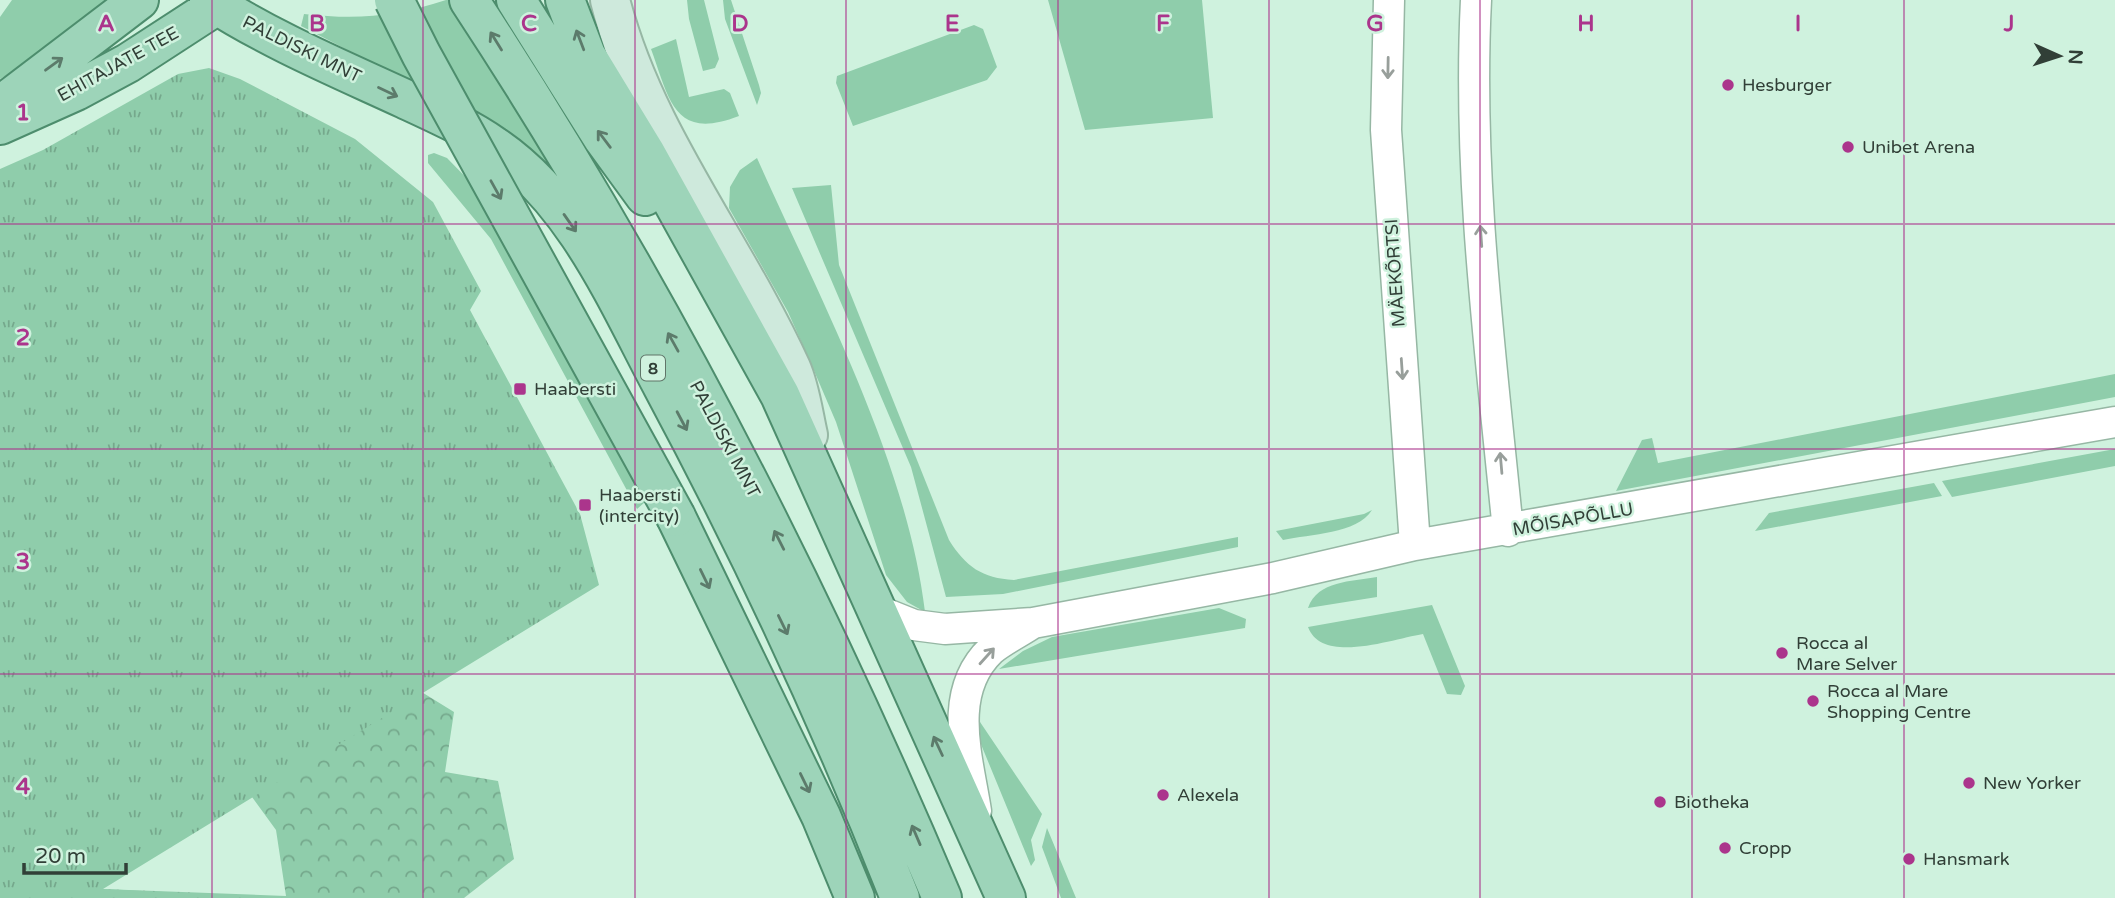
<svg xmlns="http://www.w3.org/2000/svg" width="2115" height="898" viewBox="0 0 2115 898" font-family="'Varela Round',sans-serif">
<defs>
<pattern id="forest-crowns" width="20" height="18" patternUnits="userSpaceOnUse" patternTransform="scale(1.75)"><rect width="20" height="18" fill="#8fcdab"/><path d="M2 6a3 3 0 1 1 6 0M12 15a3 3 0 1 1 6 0" fill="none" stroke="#75a88c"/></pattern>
<pattern id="park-tufts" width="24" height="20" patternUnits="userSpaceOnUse" patternTransform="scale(1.75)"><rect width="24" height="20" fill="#8fcdab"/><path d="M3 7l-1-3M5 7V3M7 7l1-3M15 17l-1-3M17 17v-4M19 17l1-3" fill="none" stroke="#75a88c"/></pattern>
</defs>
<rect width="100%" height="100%" fill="#cff2de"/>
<!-- grass -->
<path fill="#8fcdab" d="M 12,0 L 107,0 L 30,61 L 0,79 L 0,17 Z
M 446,0 L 487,0 L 545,91 L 565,210 L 400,77 L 301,26 L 304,14 C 357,20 395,17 446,0 Z
M 687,0 L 704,0 L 719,59 L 715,68 L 703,71 L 689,19 Z
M 723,0 L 731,0 L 759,85 L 761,93 L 757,105 L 725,19 Z
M 1048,0 L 1202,0 L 1213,118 L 1085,130 Z
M 974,25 L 983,29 L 997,67 L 987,80 L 853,126 L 836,83 L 837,76 Z
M 676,39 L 689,97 L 724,89 L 730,93 L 739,116 C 674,141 670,101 651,49 Z
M 434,153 L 447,158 L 486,198 L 667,483 L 637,509 L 491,239 L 428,163 L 428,155 Z
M 757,158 C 819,297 907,461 925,612 L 907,602 L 886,575 L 836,422 L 809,359 L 788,312 L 729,208 L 730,187 L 740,170 Z
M 831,185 L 839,265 L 949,540 C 966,567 982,578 1014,580 L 1238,537 L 1238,547 L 1003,594 L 946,597 L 911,467 L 792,188 Z
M 2115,374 L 2115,397 L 1616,491 L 1642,440 L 1652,438 L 1658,463 Z
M 2115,449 L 2115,466 L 1952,497 L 1942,481 Z
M 1934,483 L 1942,496 L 1755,531 L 1769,513 Z
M 1372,510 C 1357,534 1310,534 1283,540 L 1276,531 L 1364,514 Z
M 1377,577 L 1377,597 L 1308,608 C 1318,580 1351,582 1377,577 Z
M 1432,605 L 1465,686 L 1461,695 L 1447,694 L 1423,634 C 1392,639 1322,665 1308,627 Z
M 1219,608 L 1246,619 L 1245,628 L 999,669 L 1023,651 L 1052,637 Z
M 978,719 L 1042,814 L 1031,840 L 1035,860 L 1031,866 L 978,737 Z
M 1047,828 L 1076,898 L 1061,898 L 1042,847 Z"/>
<!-- forest -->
<path fill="url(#forest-crowns)" d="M 386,670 L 454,712 L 445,772 L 498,781 L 514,859 L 464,898 L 86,898 L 102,889 L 286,896 L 276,830 L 231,768 Z"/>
<!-- park -->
<path fill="url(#park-tufts)" d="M 209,68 L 240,79 L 355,139 L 433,202 L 481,291 L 470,310 L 580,514 L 599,585 L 103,889 L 287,898 L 0,898 L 0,169 L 43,150 L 178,74 Z"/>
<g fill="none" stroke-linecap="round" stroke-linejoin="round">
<!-- minor casing -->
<g stroke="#96b7a4" stroke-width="33">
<path id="minor" d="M 1389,0 L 1386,130 L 1415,545
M 1476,0 C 1467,177 1491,355 1508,531
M 874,609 L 914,625 L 945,629 L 1033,623 L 1273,578 L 1415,545 L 2115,422
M 976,811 C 968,758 946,693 991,650 C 1003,640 1020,632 1033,623"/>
</g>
<!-- secondary casing -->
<g stroke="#96b7a4" stroke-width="42">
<path id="secondary" d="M 610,0 C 644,134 734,243 791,368 C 800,388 803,413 808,435"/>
</g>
<!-- primary casing -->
<g stroke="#4d8d6d" stroke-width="42">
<path id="primary" d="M 209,0 C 271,40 338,68 405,99 C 435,113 467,127 494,146 C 576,201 618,303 663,387 C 752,553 831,723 900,898
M 469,0 C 655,283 811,587 942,898
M 516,0 L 602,137 L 645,196
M 565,0 L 586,55 L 645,152 L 780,395 L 1006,898
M 0,106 L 139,0
M 0,125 L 76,91 L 128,63 L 225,0
M 676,517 L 821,816 L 855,898"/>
</g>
<!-- minor -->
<use href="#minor" stroke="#fff" stroke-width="30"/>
<!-- secondary -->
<use href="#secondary" stroke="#cee9dc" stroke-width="38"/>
<!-- primary -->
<use href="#primary" stroke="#9dd4b9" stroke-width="38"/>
<!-- primary-bridge casing -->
<g stroke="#4d8d6d" stroke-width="42" stroke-linecap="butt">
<path id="primary-bridge" d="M 394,0 L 421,54 L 676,517"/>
</g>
<!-- primary-bridge -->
<use href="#primary-bridge" stroke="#9dd4b9" stroke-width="38"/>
</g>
<!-- one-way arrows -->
<defs><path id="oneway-shaft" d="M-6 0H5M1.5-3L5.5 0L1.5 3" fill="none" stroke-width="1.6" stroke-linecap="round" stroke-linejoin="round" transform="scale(1.75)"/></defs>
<g stroke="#5c7b6b">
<use href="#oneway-shaft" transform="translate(580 40) rotate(-111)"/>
<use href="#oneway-shaft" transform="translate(496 41) rotate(-122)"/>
<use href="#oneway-shaft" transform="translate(54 64) rotate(-36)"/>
<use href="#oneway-shaft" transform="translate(388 92) rotate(25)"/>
<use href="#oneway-shaft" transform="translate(604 139) rotate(-127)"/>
<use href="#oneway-shaft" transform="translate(496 190) rotate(61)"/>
<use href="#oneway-shaft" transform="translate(570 223) rotate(55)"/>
<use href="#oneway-shaft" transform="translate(673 342) rotate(-119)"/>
<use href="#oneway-shaft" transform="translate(682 421) rotate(62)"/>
<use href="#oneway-shaft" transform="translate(779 540) rotate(-117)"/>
<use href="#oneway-shaft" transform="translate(705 579) rotate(64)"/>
<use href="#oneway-shaft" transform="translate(783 625) rotate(64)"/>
<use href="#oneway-shaft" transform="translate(938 746) rotate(-115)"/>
<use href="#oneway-shaft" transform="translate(805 783) rotate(64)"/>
<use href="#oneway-shaft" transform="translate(916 835) rotate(-113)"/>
</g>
<g stroke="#989f9b">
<use href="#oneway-shaft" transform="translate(1388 68) rotate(91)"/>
<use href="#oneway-shaft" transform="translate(1481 236) rotate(-94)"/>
<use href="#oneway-shaft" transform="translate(1402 369) rotate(86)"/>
<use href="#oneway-shaft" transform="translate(1501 463) rotate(-95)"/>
<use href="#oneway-shaft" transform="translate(987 656) rotate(-48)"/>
</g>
<!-- grid -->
<path fill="none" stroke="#ab358c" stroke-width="2" stroke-opacity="0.55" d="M 212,0 L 212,898M 423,0 L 423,898M 635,0 L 635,898M 846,0 L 846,898M 1058,0 L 1058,898M 1269,0 L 1269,898M 1480,0 L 1480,898M 1692,0 L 1692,898M 1904,0 L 1904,898M 0,224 L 2115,224M 0,449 L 2115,449M 0,674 L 2115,674"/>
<!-- markers -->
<g fill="#ab358c" stroke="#cff2de" stroke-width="2.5">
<circle cx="1728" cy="85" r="7"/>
<circle cx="1848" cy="147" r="7"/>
<rect x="513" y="382" width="14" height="14" rx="3.5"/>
<rect x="578" y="498" width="14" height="14" rx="3.5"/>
<circle cx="1782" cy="653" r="7"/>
<circle cx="1813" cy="701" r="7"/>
<circle cx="1969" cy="783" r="7"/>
<circle cx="1163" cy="795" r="7"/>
<circle cx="1660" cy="802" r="7"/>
<circle cx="1725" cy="848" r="7"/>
<circle cx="1909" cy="859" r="7"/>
</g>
<g text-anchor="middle" stroke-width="5" stroke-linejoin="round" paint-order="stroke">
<!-- shield labels -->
<rect fill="#cff2de" stroke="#607569" stroke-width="2" x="641" y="355.5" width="24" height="25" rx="5"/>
<g font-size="16" font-weight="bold" fill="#313f37">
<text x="653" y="374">8</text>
</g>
<!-- street labels -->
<g font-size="18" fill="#313f37" stroke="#cff2de">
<text transform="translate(302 49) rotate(26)" y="6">PALDISKI MNT</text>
<text transform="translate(118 64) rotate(-29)" y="6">EHITAJATE TEE</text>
<text transform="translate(1395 273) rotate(-94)" y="6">MÄEKÕRTSI</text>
<text transform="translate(725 439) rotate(62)" y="6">PALDISKI MNT</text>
<text transform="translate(1573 519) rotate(-10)" y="6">MÕISAPÕLLU</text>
</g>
<!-- poi labels -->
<g font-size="18" fill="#313f37" stroke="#cff2de" text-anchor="start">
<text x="1742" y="91">Hesburger</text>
<text x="1862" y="153">Unibet Arena</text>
<text x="534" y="395">Haabersti</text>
<text x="599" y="501">Haabersti<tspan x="599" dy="21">(intercity)</tspan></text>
<text x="1796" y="649">Rocca al<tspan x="1796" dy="21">Mare Selver</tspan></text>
<text x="1827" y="697">Rocca al Mare<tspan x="1827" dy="21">Shopping Centre</tspan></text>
<text x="1983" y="789">New Yorker</text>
<text x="1177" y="801">Alexela</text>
<text x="1674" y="808">Biotheka</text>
<text x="1739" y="854">Cropp</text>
<text x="1923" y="865">Hansmark</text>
</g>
</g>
<g font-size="23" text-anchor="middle" font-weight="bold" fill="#ab358c" stroke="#cff2de" stroke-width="5" stroke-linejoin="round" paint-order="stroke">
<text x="106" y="31">A</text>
<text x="317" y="31">B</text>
<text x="529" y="31">C</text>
<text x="740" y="31">D</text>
<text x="952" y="31">E</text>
<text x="1163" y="31">F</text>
<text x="1375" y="31">G</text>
<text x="1586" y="31">H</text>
<text x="1798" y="31">I</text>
<text x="2009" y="31">J</text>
<text x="23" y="120">1</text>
<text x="23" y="345">2</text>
<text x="23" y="569">3</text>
<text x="23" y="794">4</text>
</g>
<!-- north arrow -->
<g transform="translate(2059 56) rotate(93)" stroke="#cff2de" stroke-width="5" paint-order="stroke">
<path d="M0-5L12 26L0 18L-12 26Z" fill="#313f37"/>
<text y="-10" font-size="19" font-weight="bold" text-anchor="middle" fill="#313f37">N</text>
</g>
<!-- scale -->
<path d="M24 863v10h102v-10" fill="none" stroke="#313f37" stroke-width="3.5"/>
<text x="35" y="863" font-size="21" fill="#313f37" stroke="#cff2de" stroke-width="5" paint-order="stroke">20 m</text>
</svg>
